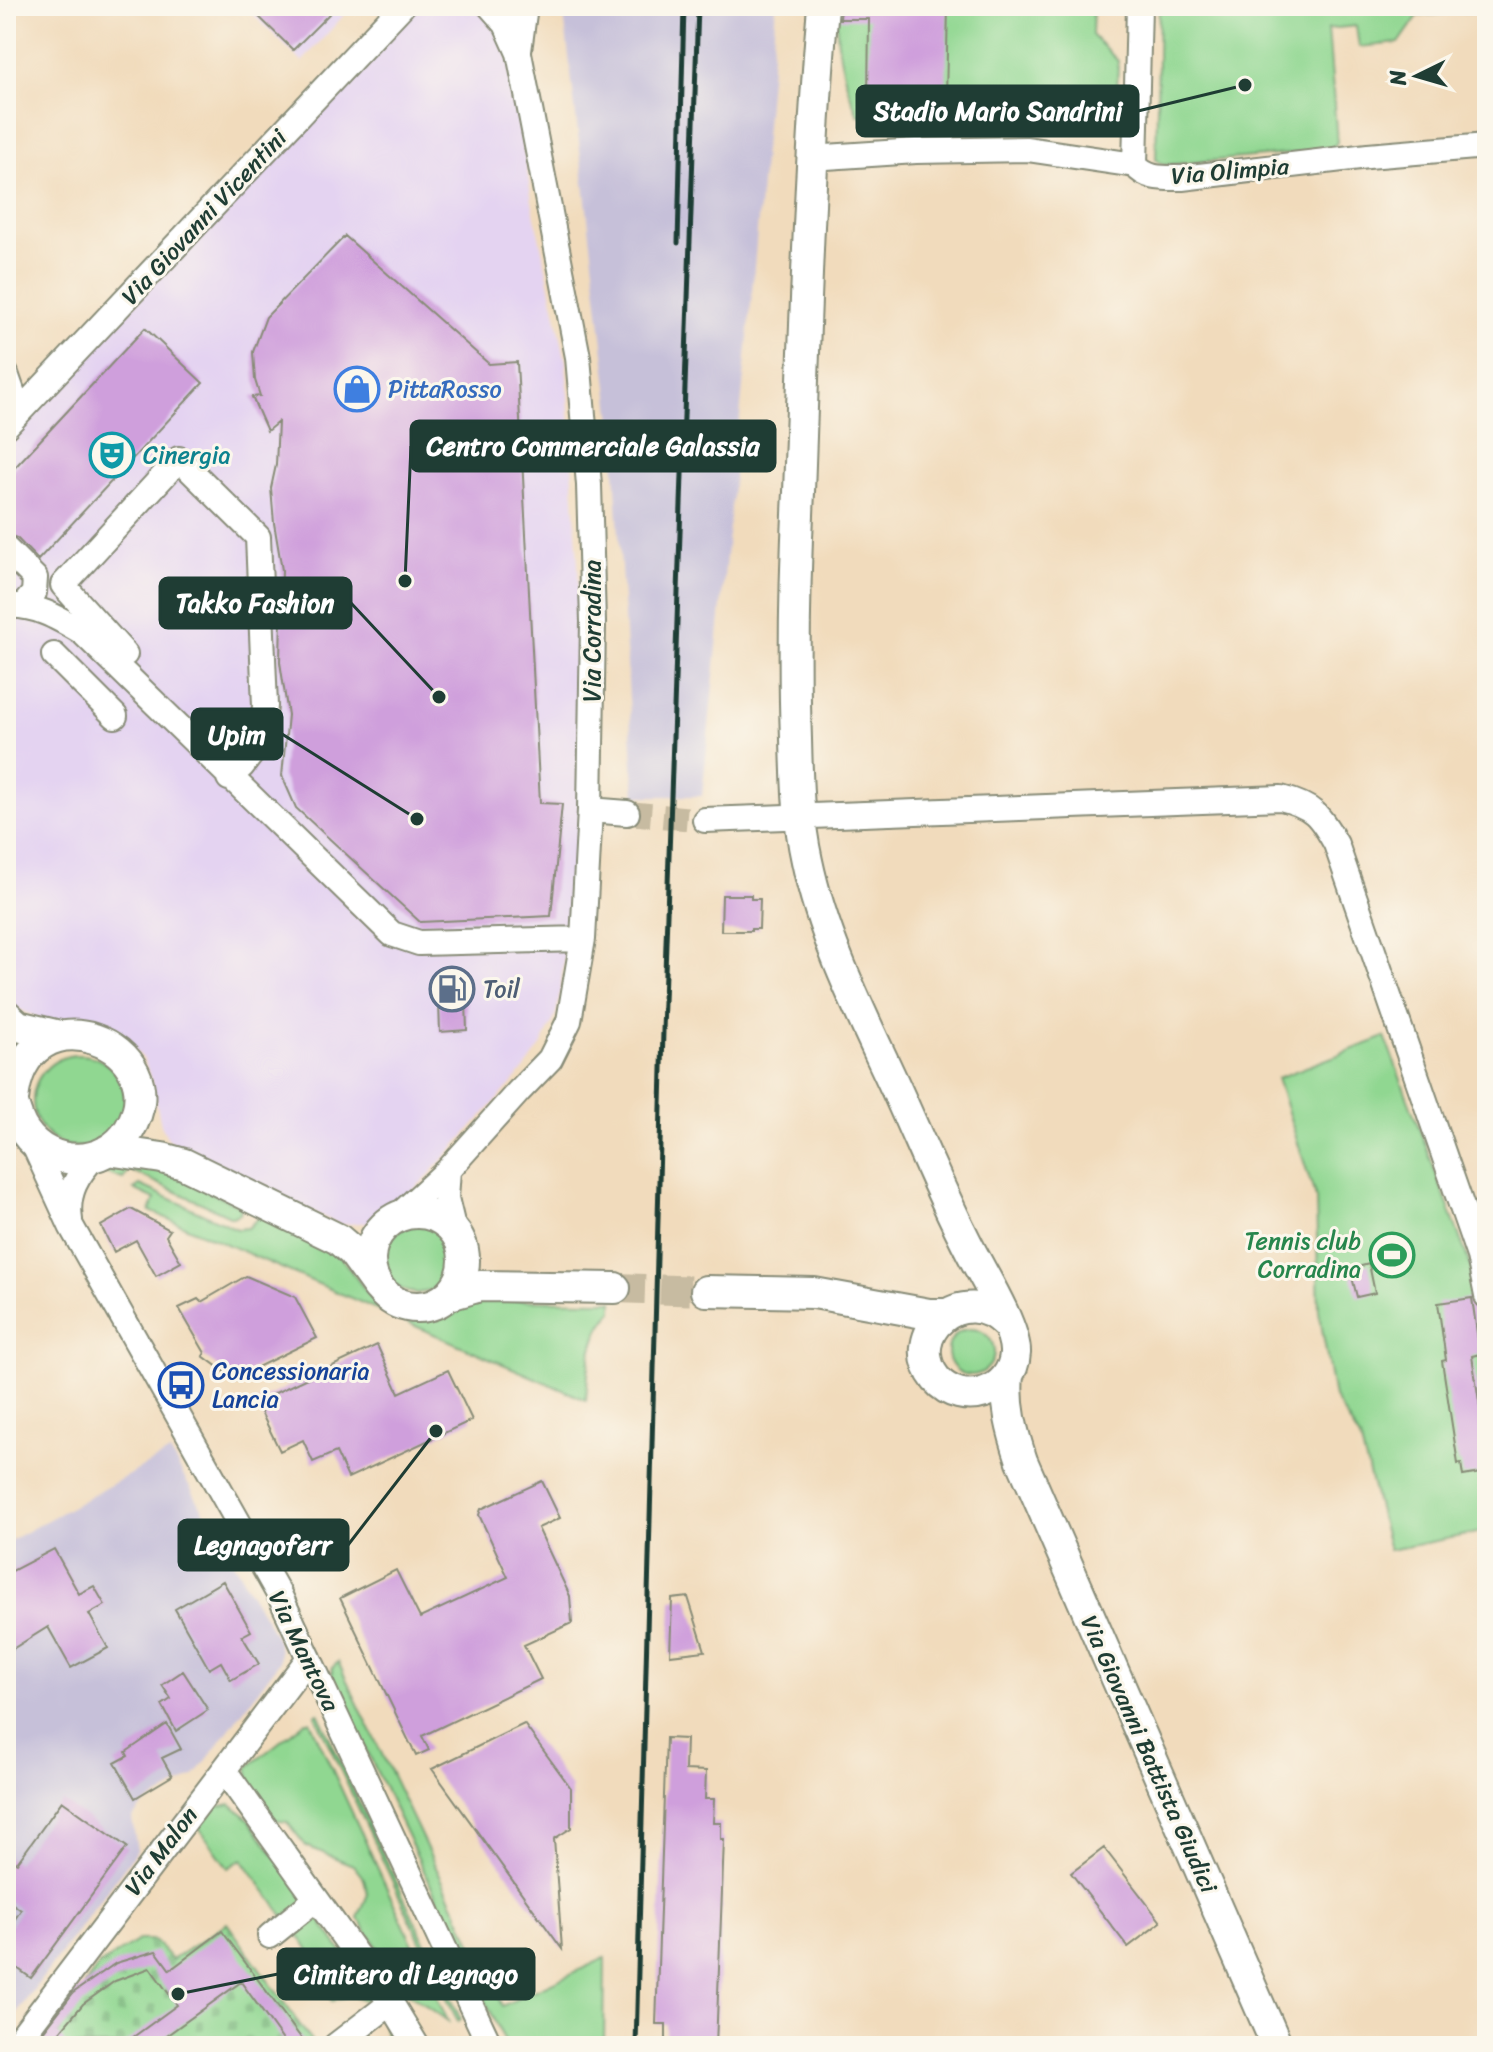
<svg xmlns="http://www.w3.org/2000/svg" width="1493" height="2052" viewBox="0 0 1493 2052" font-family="Sriracha,sans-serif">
<defs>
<pattern id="cemetery-stones" width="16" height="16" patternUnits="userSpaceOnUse" patternTransform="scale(2)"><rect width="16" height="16" fill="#90d791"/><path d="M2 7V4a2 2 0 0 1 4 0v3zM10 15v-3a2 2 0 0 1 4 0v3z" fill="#7cb97e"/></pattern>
</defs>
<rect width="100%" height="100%" fill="#fbf7ec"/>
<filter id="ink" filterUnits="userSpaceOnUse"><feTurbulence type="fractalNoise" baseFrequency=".0125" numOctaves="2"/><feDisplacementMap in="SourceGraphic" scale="16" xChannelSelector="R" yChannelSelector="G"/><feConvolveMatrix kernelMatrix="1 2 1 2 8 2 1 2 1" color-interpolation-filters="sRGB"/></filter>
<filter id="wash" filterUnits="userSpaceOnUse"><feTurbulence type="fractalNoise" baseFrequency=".006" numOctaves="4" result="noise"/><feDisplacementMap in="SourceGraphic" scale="32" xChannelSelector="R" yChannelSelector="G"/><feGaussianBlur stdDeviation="1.8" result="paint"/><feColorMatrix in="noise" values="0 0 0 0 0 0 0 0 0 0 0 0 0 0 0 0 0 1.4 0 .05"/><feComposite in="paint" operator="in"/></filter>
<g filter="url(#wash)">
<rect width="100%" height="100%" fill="#f1dbbc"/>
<!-- built -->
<path fill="#e4d3f1" d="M 244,6 L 352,6 L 302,62 Z
M 466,6 L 488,17 L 507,46 L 533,208 L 566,362 L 578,566 L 582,800 L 559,1000 L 555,1017 L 541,1046 L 523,1071 L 427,1177 L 403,1199 L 368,1222 L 341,1225 L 180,1150 L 167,1137 L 161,1125 L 152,1081 L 143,1058 L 117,1033 L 95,1024 L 56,1026 L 6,1003 L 6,441 L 417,7 Z"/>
<!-- industrial -->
<path fill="#c6c0d9" d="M 563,6 L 776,6 L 749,327 L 702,796 L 635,796 L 612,421 Z
M 170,1452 L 277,1639 L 280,1651 L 279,1662 L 195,1776 L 142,1806 L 132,1819 L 137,1850 L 6,2027 L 6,1543 Z"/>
<!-- green -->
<path fill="#90d791" stroke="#588a62" stroke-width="2" d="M 837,6 L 1093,6 L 1092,35 L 1118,61 L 1116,128 L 955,124 L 954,117 L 858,115 C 844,83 834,41 837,6 Z
M 1159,6 L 1487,6 L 1487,10 L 1418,16 L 1399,43 L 1359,47 L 1356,26 L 1328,29 L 1337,142 L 1331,150 L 1164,165 L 1156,160 Z
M 1385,1037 L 1487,1310 L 1487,1531 L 1389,1550 L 1360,1439 L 1334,1398 L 1319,1311 L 1316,1199 L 1277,1078 Z
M33 1101a46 46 0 1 1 92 0a46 46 0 1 1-92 0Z
M 127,1166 L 156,1168 L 241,1206 L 240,1214 L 232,1217 L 129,1170 L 123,1179 L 102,1172 Z
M 140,1185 L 237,1229 L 248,1228 L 260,1216 L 333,1247 L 372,1299 L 389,1313 L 401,1317 L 425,1320 L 439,1316 L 464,1300 L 613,1301 L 613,1311 C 589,1333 588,1370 586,1400 L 150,1211 L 155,1199 L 134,1189 Z
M383 1259a34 34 0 1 1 68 0a34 34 0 1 1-68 0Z
M948 1352a23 23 0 1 1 46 0a23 23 0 1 1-46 0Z
M 338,1662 L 502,2006 L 605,1958 L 604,2046 L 507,2046 L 332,1677 L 332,1668 Z
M 318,1713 L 461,2020 L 458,2022 L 315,1715 Z
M 306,1721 L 310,1721 L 448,2021 L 403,1989 L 392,1987 L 372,1958 L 380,1951 L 358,1918 L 368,1894 L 364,1879 L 353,1865 L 306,1846 L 287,1822 C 259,1820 250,1790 248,1767 Z
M 231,1804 L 249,1819 L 408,2046 L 386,2046 C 387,2015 366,1985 332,2001 L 325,1990 L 333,1983 L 242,1859 L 228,1868 L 196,1823 L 209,1808 Z"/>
<!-- cemetery -->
<path fill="url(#cemetery-stones)" stroke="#588a62" stroke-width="2" d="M 227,1923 L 315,2046 L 52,2046 L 85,1984 L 99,1966 L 138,1940 L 154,1940 L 172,1960 Z"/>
<g id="blocks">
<!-- building -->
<path fill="#cf9fdc" d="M 248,6 L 337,6 L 293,50 Z
M 841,6 L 948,6 L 946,99 L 868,97 L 869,19 L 840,19 Z
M 345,236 L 489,364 L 517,362 L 540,803 L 562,804 L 551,916 L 420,922 L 296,808 L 282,776 L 288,715 L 280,662 L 282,570 L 274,523 L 271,488 L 276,465 L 278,422 L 267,431 L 252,397 L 260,396 L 255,380 L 253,352 L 266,317 Z
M 145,328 L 203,383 L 38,560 L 17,538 L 6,534 L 6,477 Z
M 722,895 L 751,895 L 751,899 L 760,899 L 759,929 L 751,929 L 751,931 L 721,931 Z
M 465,974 L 467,1030 L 440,1032 L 438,975 Z
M 131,1209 L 170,1230 L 166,1236 L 181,1262 L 156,1276 L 136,1240 L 114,1252 L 101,1226 Z
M 1369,1264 L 1375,1293 L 1357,1297 L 1350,1269 Z
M 246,1276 L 295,1297 L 317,1338 L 241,1375 L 237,1381 L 203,1356 L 205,1353 L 179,1308 L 198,1299 L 201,1302 Z
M 1472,1298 L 1480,1354 L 1472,1356 L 1487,1453 L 1487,1472 L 1463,1476 L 1461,1463 L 1458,1464 L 1442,1361 L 1446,1360 L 1438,1303 Z
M 377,1345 L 399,1393 L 448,1370 L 472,1420 L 348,1478 L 336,1452 L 313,1462 L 303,1440 L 280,1451 L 256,1402 Z
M 542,1481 L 560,1518 L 538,1528 L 570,1596 L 572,1623 L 524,1645 L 541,1679 L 422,1736 L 429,1750 L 416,1756 L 340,1598 L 396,1570 L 420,1618 L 508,1577 L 479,1515 L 481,1509 Z
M 54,1549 L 79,1594 L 94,1586 L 105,1605 L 89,1614 L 108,1648 L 71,1668 L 48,1627 L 6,1653 L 6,1574 Z
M 223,1581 L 251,1631 L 242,1636 L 259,1664 L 231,1680 L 221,1662 L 209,1669 L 175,1609 Z
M 688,1597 L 705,1651 L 670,1655 L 672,1599 Z
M 183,1671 L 208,1710 L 176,1731 L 162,1705 L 171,1699 L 162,1685 Z
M 167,1724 L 181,1749 L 162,1758 L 172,1776 L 135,1798 L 115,1763 L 128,1756 L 126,1752 Z
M 524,1724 L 571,1788 L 571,1828 L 554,1839 L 562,1949 L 432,1769 Z
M 666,1738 L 686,1739 L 685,1770 L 706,1771 L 705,1799 L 714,1799 L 713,1823 L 721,1823 L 721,1839 L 724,1839 L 716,2046 L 666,2046 L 666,2024 L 656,2024 Z
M 62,1801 L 127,1847 L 31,1978 L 6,1960 L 6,1932 L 21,1910 L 6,1899 L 6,1856 L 17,1863 Z
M 1104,1848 L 1161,1922 L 1128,1947 L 1071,1873 Z
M 222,1931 L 307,2046 L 287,2046 L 241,1982 L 152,2046 L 121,2046 L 177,2005 L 150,1968 L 115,1981 L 83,2004 L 58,2034 L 67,2046 L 48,2046 L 40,2036 L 73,1993 L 116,1963 L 156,1951 L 170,1970 Z"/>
</g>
</g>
<g filter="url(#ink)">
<use href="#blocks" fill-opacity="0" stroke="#888c78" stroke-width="2"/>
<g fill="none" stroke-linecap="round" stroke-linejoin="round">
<!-- minor-tunnel -->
<path stroke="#c7bba1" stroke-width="24" stroke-dasharray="24 12" stroke-linecap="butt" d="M 627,813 L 705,820"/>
<!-- major-tunnel -->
<path stroke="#c7bba1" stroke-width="30" stroke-dasharray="30 15" stroke-linecap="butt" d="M 615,1288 L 706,1291"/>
<!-- minor casing -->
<g stroke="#888c78" stroke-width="28">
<path id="minor" d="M 1139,6 L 1135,165 C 1147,180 1164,178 1182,178 L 1368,156 L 1487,146
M 519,51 L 525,6
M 811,158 L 916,151 L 1027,149 L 1135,165
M 6,374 L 19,411
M 6,426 L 402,6
M 6,549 L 35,578 L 34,593 L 23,606
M 6,606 C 35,604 57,617 82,632 L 392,934 L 419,943 L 583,939
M 125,654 L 63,585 L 179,459 L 258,537 L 265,706 L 261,741 L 242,766 L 229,778
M 54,655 L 115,716
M 590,810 L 627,813
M 705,820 L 1281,798 C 1313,806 1320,815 1336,844 L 1479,1256 L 1487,1296
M 32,1141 L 71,1226 L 280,1596 L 490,2046
M 448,1170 L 446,1198 L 454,1231
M 397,1217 L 448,1170 L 519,1091 L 550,1059 L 569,1021 L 583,939 L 590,810 L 593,622 L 589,485 L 578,357 L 519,53 L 506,24 L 490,6
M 70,1220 C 66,1193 77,1175 95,1156
M 224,1770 L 391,2003 L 417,2046
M 270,1936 L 316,1899
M 14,2046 L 309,1658
M 335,2046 L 391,2003"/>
</g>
<!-- major casing -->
<g stroke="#888c78" stroke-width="34">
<path id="major" d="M 823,6 C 809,168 805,330 799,492 C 795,574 793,656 796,739 C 797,780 798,821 807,861 C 824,942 863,1017 897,1091 C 923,1148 947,1208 977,1263 C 988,1283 1016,1331 1015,1353 C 1013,1393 962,1409 936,1379 C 901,1335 964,1279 1006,1324
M 6,1015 L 18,1026 L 60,1036
M 6,1081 C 13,1098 14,1118 25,1132 C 50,1168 105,1168 129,1130 C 181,1045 24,983 13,1100
M 108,1150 L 162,1158 L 184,1164 L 338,1239 L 352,1251 L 378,1287
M370 1260a47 47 0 1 1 94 0a47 47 0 1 1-94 0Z
M 706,1291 L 814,1293 L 929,1314 L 946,1314
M 449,1295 L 480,1286 L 615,1288
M 1008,1375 C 1005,1406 1012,1431 1022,1461 L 1277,2046"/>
</g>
<!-- minor -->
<use href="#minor" stroke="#fff" stroke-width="24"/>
<!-- major -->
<use href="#major" stroke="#fff" stroke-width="30"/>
<!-- rail -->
<path stroke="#1f3d34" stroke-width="5" d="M 678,243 L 684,6
M 636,2046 L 663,1031 L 698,6"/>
</g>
</g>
<!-- icons -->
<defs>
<g id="shop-ring" transform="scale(2.3)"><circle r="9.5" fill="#fbf7ec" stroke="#3f7fe0" stroke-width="1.5"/><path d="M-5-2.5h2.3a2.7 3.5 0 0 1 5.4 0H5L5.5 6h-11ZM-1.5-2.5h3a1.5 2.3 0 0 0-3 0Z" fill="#3f7fe0"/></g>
<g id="theatre-ring" transform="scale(2.3)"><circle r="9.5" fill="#fbf7ec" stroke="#0f9aa8" stroke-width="1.5"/><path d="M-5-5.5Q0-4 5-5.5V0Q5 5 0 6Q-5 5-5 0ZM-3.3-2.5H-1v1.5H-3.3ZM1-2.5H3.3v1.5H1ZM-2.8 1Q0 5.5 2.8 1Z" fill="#0f9aa8"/></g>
<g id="fuel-ring" transform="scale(2.3)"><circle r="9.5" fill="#fbf7ec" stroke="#5c6f8a" stroke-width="1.5"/><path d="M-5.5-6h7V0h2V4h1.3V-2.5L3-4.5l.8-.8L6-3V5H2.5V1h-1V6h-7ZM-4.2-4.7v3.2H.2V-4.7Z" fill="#5c6f8a"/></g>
<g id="stadium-ring" transform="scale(2.3)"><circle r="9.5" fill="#fbf7ec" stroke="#2e9e5b" stroke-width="1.5"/><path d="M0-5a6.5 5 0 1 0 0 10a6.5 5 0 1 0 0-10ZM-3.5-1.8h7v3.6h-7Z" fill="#2e9e5b"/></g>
<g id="bus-ring" transform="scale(2.3)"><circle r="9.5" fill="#fbf7ec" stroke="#1a4fb4" stroke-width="1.5"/><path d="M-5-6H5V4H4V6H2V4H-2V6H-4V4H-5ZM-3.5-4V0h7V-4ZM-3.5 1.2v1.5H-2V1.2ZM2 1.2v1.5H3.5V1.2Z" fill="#1a4fb4"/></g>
</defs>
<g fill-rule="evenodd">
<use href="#shop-ring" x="357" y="389"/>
<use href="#theatre-ring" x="112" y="455"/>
<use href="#fuel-ring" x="452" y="989"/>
<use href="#stadium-ring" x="1392" y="1255"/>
<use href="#bus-ring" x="181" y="1385"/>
</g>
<g text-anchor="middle" stroke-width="6" stroke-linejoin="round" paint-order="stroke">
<!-- street labels -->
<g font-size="24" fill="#1f3d34" stroke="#fbf7ec">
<text transform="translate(1230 171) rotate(-5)" y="8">Via Olimpia</text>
<text transform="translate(204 217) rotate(-47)" y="8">Via Giovanni Vicentini</text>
<text transform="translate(592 631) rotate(-90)" y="8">Via Corradina</text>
<text transform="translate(304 1651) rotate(64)" y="8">Via Mantova</text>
<text transform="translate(1149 1754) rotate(66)" y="8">Via Giovanni Battista Giudici</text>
<text transform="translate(161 1851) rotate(-53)" y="8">Via Malon</text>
</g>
<!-- shop labels -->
<g font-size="24" fill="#366cbe" stroke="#fbf7ec" text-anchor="start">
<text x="388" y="397">PittaRosso</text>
</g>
<!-- culture labels -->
<g font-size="24" fill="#0d838f" stroke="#fbf7ec" text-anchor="start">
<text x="143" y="463">Cinergia</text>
</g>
<!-- service labels -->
<g font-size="24" fill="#4e5e75" stroke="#fbf7ec" text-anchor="start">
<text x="483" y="997">Toil</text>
</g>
<!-- leisure labels -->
<g font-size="24" fill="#27864d" stroke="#fbf7ec" text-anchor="end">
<text x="1361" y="1249">Tennis club<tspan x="1361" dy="28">Corradina</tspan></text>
</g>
<!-- transit labels -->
<g font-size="24" fill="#164399" stroke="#fbf7ec" text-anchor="start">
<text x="212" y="1379">Concessionaria<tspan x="212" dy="28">Lancia</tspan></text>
</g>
</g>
<!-- callouts -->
<path fill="none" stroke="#1f3d34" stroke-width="3" d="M1245 85L1138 111M405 581L411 446M439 697L351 603M417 819L282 734M436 1431L348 1545M178 1994L278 1974"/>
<g fill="#1f3d34" stroke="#fbf7ec" stroke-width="3">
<circle cx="1245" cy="85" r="8"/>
<circle cx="405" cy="581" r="8"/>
<circle cx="439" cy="697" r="8"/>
<circle cx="417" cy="819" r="8"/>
<circle cx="436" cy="1431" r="8"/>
<circle cx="178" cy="1994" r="8"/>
</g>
<g fill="#1f3d34" stroke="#1f3d34" stroke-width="3">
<rect x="857" y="86" width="281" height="50" rx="8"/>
<rect x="411" y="421" width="364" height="50" rx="8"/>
<rect x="160" y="578" width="191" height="50" rx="8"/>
<rect x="192" y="709" width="90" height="50" rx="8"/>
<rect x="179" y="1520" width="169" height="50" rx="8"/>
<rect x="278" y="1949" width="256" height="50" rx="8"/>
</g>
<g font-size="26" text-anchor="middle" font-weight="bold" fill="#fff">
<text x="998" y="120">Stadio Mario Sandrini</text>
<text x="593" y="455">Centro Commerciale Galassia</text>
<text x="255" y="612">Takko Fashion</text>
<text x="237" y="744">Upim</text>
<text x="263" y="1554">Legnagoferr</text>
<text x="406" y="1983">Cimitero di Legnago</text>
</g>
<!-- margin -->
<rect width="1493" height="2052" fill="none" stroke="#fbf7ec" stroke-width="32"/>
<!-- north arrow -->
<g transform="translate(1417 76) rotate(265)" stroke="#fbf7ec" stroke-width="6" paint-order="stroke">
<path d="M0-6L14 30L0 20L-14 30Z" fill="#1f3d34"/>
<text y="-12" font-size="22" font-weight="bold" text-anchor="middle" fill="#1f3d34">N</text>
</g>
</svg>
